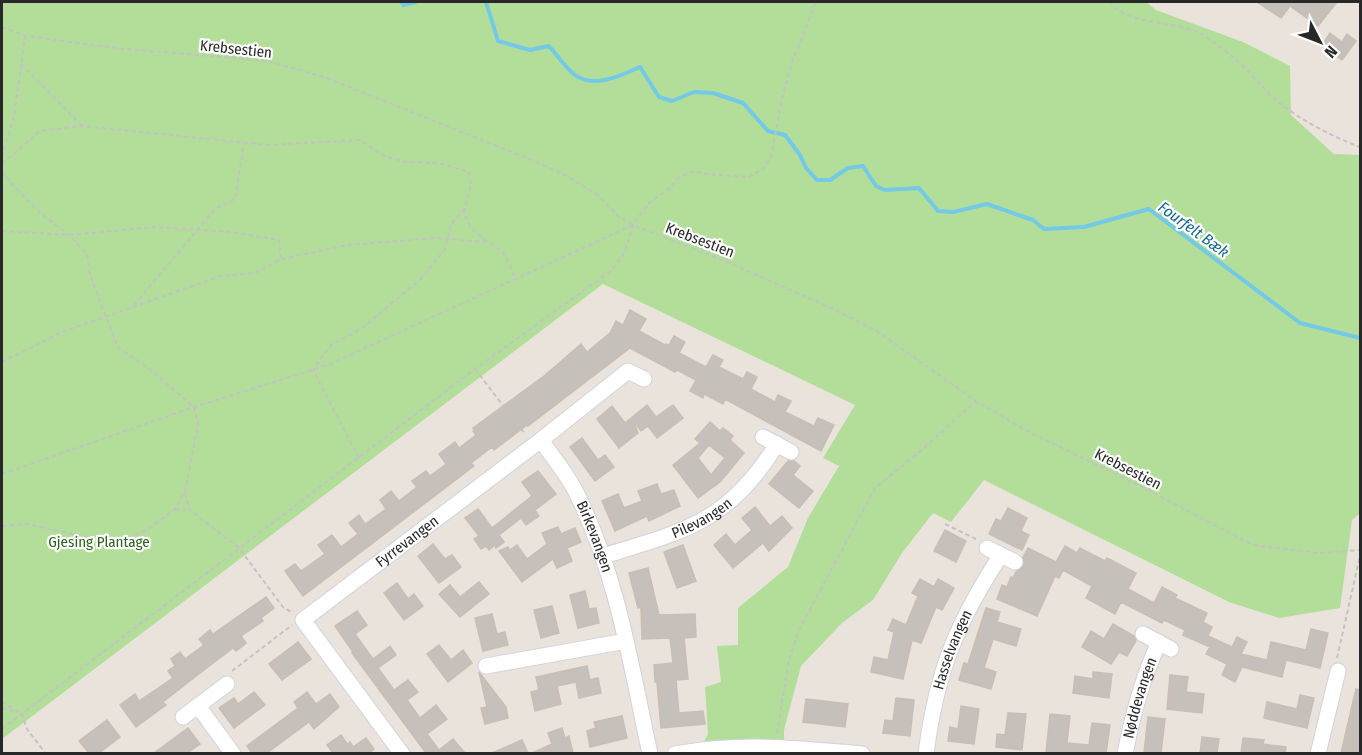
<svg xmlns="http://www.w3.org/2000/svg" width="1362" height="755" viewBox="0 0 1362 755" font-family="'Fira Sans Condensed',sans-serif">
<rect width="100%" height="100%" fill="#eae3db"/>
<!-- green -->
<path fill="#b2de9a" d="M 2,2 L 1146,2 L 1156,10 L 1243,42 L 1290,66 L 1291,115 L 1334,154 L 1360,155 L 1360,513 L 1352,520 L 1340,608 L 1279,618 L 1229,602 L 984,480 L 951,522 L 933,513 L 902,553 L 873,600 L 842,623 L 801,666 L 784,730 L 784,753 L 698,753 L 708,734 L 705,687 L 721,682 L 717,646 L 738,645 L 738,608 L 788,567 L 808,518 L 839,466 L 823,458 L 855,405 L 603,284 L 2,739 Z"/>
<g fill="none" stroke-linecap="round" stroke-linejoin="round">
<!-- stream -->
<path stroke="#73c9e6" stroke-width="4" d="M 401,2 L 403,5 L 416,2
M 486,2 L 498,41 L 530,50 L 549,46 C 557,55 566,68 575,75 C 594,89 622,75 640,67 L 659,97 L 672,101 L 694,92 L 713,93 L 743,103 L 768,131 L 785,135 L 800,155 L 806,168 L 817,180 L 830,180 L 848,168 L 863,166 L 876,186 L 885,190 L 919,188 L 938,211 L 953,212 L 987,204 L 1033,220 L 1044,229 L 1084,227 L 1149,209 L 1300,323 L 1360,338"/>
</g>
<!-- building -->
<path fill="#c5c0ba" stroke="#c5bfb5" stroke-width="1.5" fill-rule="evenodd" d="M 1257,2 L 1337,2 L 1318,26 L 1290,6 L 1281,18 Z
M 1330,33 L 1342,42 L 1347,34 L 1356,41 L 1342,60 L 1322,45 Z
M 630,310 L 646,319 L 639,331 L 665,345 L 666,344 L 669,345 L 674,336 L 685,342 L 679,353 L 706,367 L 713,355 L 723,360 L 719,367 L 743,379 L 747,372 L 757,377 L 751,389 L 775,402 L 778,395 L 791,401 L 785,412 L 814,426 L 818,418 L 834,425 L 821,451 L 725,399 L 723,404 L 704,394 L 703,398 L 690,391 L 696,380 L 677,370 L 675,372 L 630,348 L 528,426 L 527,425 L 494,450 L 492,447 L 471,463 L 474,466 L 303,596 L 285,571 L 295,564 L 301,571 L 325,554 L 318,545 L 332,535 L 341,547 L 358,534 L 349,523 L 359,515 L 365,524 L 386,509 L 380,500 L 391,491 L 399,501 L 417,487 L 412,481 L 426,471 L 430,476 L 446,464 L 439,454 L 455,442 L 459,448 L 476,435 L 473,431 L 475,430 L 473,428 L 544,376 L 581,344 L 587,352 L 610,333 L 616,321 L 623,325 Z
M 647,405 L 656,417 L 673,405 L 683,418 L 657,438 L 648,426 L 641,431 L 633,420 L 638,433 L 619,448 L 597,419 L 612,406 L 625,423 Z
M 710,422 L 720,431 L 723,428 L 733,436 L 730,440 L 744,453 L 720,482 L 698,498 L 673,465 L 700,443 L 695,439 ZM 709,445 L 725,458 L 711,475 L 698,458 Z
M 582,438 L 598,460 L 605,455 L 614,467 L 595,481 L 570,447 Z
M 788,461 L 794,461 L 800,466 L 793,475 L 813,491 L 799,508 L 769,484 Z
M 538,471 L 556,494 L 535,510 L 539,516 L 526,525 L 521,518 L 499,535 L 504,542 L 496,548 L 495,545 L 489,550 L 486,546 L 481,549 L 474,539 L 479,536 L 465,518 L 478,509 L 492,528 L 532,496 L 522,482 Z
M 657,484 L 661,494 L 674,490 L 680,506 L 649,521 L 647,516 L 615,531 L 602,501 L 618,494 L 624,508 L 642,501 L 638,491 Z
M 755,507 L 770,526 L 782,516 L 792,528 L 769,551 L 763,543 L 733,568 L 714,545 L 726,534 L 735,545 L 752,530 L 742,518 Z
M 1008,508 L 1027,518 L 1021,531 L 1029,535 L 1022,550 L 989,534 L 996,519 L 1001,521 Z
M 558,527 L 561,534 L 575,528 L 581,542 L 567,548 L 572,561 L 557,568 L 553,559 L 522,582 L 499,551 L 508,547 L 510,550 L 517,545 L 527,559 L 547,544 L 542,533 Z
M 945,530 L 966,541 L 956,562 L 934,551 Z
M 433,544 L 445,559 L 452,555 L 461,567 L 439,583 L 418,556 Z
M 683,545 L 696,581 L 677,588 L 664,552 Z
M 1065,546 L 1077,553 L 1080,548 L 1105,561 L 1107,558 L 1136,573 L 1128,589 L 1154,603 L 1162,587 L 1177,595 L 1175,598 L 1207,613 L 1203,622 L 1212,627 L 1208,636 L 1232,647 L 1237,637 L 1247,642 L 1241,654 L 1267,660 L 1271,642 L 1306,650 L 1311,629 L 1328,633 L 1320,668 L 1286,660 L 1282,677 L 1242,667 L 1235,682 L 1222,675 L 1227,664 L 1206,654 L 1210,647 L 1183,635 L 1185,630 L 1164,620 L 1162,623 L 1121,602 L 1115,614 L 1086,598 L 1092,586 L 1063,570 L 1059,578 L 1055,576 L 1037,616 L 997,599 L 1002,585 L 1007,587 L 1011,577 L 1013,578 L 1016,572 L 1023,567 L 1023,557 L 1028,548 L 1056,562 Z
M 648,568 L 659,615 L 695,614 L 696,637 L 684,638 L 688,679 L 676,680 L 679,713 L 703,711 L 705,724 L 661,728 L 657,682 L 655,682 L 654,665 L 673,663 L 670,638 L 642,639 L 641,607 L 638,608 L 629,573 Z
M 920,579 L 934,587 L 938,579 L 954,588 L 942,610 L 936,607 L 921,643 L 912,640 L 903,679 L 871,672 L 874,657 L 888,660 L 894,632 L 888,630 L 893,619 L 906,625 L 918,596 L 912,593 Z
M 479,582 L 489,594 L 460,617 L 439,594 L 450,585 L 460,597 Z
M 397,583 L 408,599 L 414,594 L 423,606 L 404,620 L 384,593 Z
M 585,591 L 589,609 L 596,608 L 599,623 L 578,628 L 570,595 Z
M 266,597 L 274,608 L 261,618 L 263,621 L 241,636 L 246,643 L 236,651 L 233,648 L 204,670 L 163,702 L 166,705 L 136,727 L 120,705 L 135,694 L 139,701 L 173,678 L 168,671 L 175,666 L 171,659 L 180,652 L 185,659 L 204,645 L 199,639 L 210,630 L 213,634 Z
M 552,606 L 559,633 L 541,638 L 534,610 Z
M 986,608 L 1000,612 L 997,622 L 1021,629 L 1016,646 L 993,639 L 984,668 L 996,672 L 991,689 L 959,680 L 964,663 L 968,664 Z
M 357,611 L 367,625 L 355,634 L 373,659 L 390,646 L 396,655 L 378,668 L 394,690 L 408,680 L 418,692 L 407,700 L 420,718 L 436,705 L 447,719 L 427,734 L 439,750 L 453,739 L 465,753 L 426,753 L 352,653 L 353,652 L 335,626 Z
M 492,614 L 497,634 L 505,632 L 508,645 L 483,651 L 475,618 Z
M 1113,624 L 1134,636 L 1136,641 L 1127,656 L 1119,652 L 1111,664 L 1082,647 L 1091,631 L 1104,639 Z
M 298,642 L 311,659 L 282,680 L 269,664 Z
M 439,645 L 451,660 L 463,650 L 472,663 L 448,682 L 427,654 Z
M 587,666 L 590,680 L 598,678 L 601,693 L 579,698 L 576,682 L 557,686 L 561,704 L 535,711 L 531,692 L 539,690 L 536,677 Z
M 479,672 L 506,707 L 508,718 L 485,724 L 481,708 L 487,707 Z
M 1093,672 L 1112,674 L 1109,698 L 1073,693 L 1075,676 L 1093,679 Z
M 1170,675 L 1188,677 L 1186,692 L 1204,694 L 1202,713 L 1167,709 Z
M 1356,689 L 1360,690 L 1360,753 L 1341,753 Z
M 254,692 L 265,705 L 234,728 L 219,708 L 234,698 L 238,704 Z
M 307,692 L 316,704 L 330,694 L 339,707 L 314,729 L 309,722 L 267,753 L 252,753 L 247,746 L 298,708 L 294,702 Z
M 1300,695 L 1314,698 L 1307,728 L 1264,718 L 1267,702 L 1297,709 Z
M 896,698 L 914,700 L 910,736 L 883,733 L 885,720 L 893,721 Z
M 806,699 L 848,704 L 845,727 L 803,722 Z
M 961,706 L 979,709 L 974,744 L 948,741 L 950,727 L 958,729 Z
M 1008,713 L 1026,714 L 1022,750 L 996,747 L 997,734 L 1005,735 Z
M 1050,714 L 1070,716 L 1067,743 L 1089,745 L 1092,723 L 1110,725 L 1106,753 L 1046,753 Z
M 622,716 L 627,738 L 590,747 L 587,731 L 596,728 L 594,722 Z
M 1148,717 L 1165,719 L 1161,753 L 1144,753 Z
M 107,720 L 120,737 L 99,753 L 89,753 L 79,741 Z
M 188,728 L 200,744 L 187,753 L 154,753 Z
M 562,728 L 565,738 L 569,736 L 573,753 L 532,753 L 552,744 L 548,733 Z
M 341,735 L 347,744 L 350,742 L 353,747 L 366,738 L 374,749 L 369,753 L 333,753 L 327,745 Z
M 1202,737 L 1219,739 L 1217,753 L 1200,753 Z
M 1243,738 L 1264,740 L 1263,744 L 1286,747 L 1285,753 L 1241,753 Z
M 522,740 L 528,753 L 492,753 Z"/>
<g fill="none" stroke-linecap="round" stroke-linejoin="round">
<!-- street casing -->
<g stroke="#d0d3e0" stroke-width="17">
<g id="street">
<path d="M 763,437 L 791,452"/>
<path id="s1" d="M 541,440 C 553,458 568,475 577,494 C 617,575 631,665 650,754"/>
<path d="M 987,548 L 1015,562"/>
<path id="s2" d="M 603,556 C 685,531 729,522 777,444"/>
<path d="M 1143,634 L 1171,649"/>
<path d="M 486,666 L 626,641"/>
<path d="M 198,706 L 233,754"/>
<path d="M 183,717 L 227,684"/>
<path id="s3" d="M 402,754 L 303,620 L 541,440 L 628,371 L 644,379"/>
<path d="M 675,754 C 740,742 797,748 862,754"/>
<path id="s4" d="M 926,754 C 936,673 957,622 1001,555"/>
<path id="s5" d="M 1125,754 C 1133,713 1142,680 1159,642"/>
<path d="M 1318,754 L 1338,671"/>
</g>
</g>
<!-- path -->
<path stroke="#c3c3c3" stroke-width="2" stroke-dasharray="4.5 3" stroke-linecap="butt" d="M 1109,2 C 1131,27 1172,19 1199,33 C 1216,42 1233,57 1247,70 C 1257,80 1265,91 1276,100 C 1300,120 1331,136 1360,147
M 2,27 L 26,36 L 116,48 L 267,61 L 324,77 L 532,160 L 565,175 L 598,195 L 618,216 L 633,225 L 727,262 L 829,307 L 877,331 L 976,401 L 1029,432 L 1142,487 L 1253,545 L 1320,553 L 1360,550
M 21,64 L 82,126
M 2,157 L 14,117 L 25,37
M 2,164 L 40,131 L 82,126 L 268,145 L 360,140 L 384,156 L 406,162 L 439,163 L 469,172 C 476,192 460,202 466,218 C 472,235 491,241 503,254 C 509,260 512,271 515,279
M 2,171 L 10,182 L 39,212 L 69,235 L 87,254 L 90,275 L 118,348 L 147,367 L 194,407 L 198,425 L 185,492 L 175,509 L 151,527 L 128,539 L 92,538 L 26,524 L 2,526
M 2,231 L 69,235 L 155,227 L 230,232 L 279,240 L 281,258
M 134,305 L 215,209 L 235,199 L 244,143
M 2,362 L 62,332 L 221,276 L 255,273 L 281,259 L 348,245 L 435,238 L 486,242
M 475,369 L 525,434
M 359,458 L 313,370 L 331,345 L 361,329 L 422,278 L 445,249 L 451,225 L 464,208
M 2,474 L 194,407 L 328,365 L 633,225
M 185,493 L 190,510 L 239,548 L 283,607 L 291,612
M 175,509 L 190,510
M 945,524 L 976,539
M 1337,658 L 1360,556
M 232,671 L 292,625
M 2,702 L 22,714 L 27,729 L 46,754
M 2,708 L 16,712
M 2,729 L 475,369 L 612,270 L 625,252 L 633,225 L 649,203 L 669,189 L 679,177 L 694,171 L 704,174 L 749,177 L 763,169 L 771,157 L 783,94 L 792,62 L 816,2
M 777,733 L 789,659 L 798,632 L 875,488 L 924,448 L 976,401"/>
<!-- street -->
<use href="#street" stroke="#fff" stroke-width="15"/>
</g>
<g text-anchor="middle" stroke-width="4.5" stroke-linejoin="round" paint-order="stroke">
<!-- street labels -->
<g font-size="15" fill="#282828" stroke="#fff">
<text transform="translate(236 49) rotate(6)" y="5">Krebsestien</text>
<text transform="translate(700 240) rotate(21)" y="5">Krebsestien</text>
<text transform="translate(1128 469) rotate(27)" y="5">Krebsestien</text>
<text dy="5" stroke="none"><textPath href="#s2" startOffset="106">Pilevangen</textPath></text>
<text dy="5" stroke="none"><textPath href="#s1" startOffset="111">Birkevangen</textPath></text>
<text dy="5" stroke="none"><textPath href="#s3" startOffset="297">Fyrrevangen</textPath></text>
<text dy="5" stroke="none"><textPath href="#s4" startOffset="108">Hasselvangen</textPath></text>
<text dy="5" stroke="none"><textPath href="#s5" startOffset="58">Nøddevangen</textPath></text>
</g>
<!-- park labels -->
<g font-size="15" fill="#2c601e" stroke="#fff">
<text x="99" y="547">Gjesing Plantage</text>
</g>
<!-- water labels -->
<g font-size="16" font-style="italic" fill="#15678f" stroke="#fff">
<text transform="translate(1194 229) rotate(36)" y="6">Fourfelt Bæk</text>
</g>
</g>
<!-- border -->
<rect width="1362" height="755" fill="none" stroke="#282828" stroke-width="6"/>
<!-- north arrow -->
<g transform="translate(1320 42) rotate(132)" stroke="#ffffff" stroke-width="4.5" paint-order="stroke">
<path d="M0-4.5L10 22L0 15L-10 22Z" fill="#282828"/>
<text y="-9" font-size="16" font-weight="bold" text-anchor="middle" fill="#282828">N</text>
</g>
</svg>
